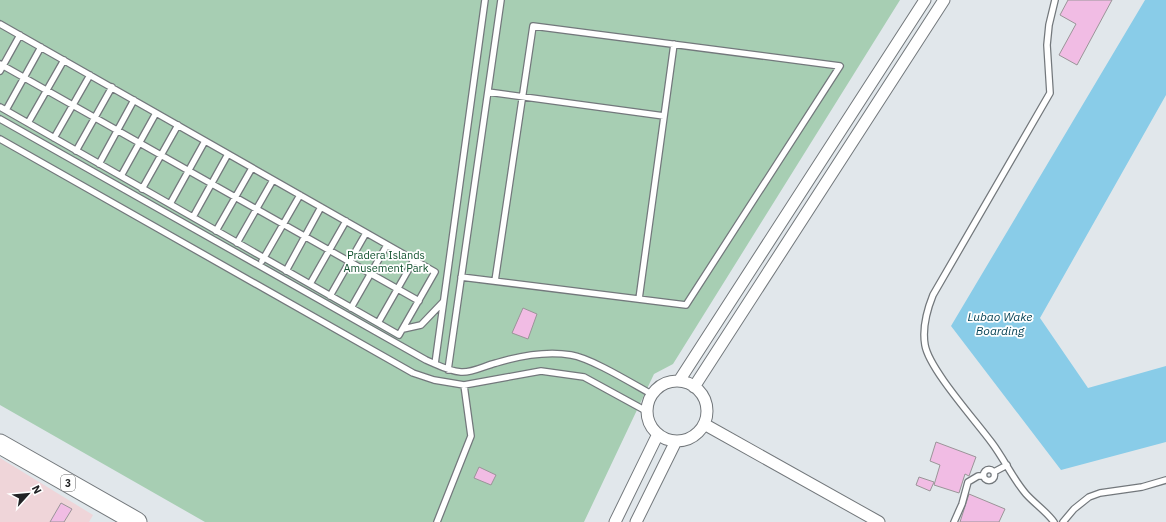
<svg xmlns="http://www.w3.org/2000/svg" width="1166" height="522" viewBox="0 0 1166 522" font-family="'IBM Plex Sans',sans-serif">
<rect width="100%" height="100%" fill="#e1e7eb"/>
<!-- industrial -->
<path fill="#efd5d9" d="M 0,458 L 93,515 L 89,522 L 0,522 Z"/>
<!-- green -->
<path fill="#a7ceb3" d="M 0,0 L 900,0 L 673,364 L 654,374 L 584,522 L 205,522 L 0,405 Z"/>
<!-- water -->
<path fill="#89cce8" d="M 1145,0 L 1166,0 L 1166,95 L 1040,318 L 1088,388 L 1166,366 L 1166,442 L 1061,470 L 951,326 Z"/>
<!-- building -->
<path fill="#f1bce4" stroke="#9a9598" d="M 1068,0 L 1112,0 L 1077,65 L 1059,55 L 1076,24 L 1060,15 Z
M 523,308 L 537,314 L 528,339 L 512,333 Z
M 936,442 L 976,457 L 969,476 L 965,474 L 959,493 L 934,485 L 940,465 L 930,461 Z
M 479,467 L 496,475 L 491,485 L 474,478 Z
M 919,477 L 934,482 L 930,491 L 916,485 Z
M 969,494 L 1005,509 L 999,522 L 960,522 Z
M 61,503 L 72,509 L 64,522 L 50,522 Z"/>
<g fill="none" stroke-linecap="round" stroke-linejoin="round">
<!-- service casing -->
<g stroke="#73787c" stroke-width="8">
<path id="service" d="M 0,24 L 435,272 L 399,335 L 0,107
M 0,64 L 419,301
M 0,71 L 20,35
M 488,92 L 664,116
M 6,110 L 41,47
M 0,119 L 426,360 C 438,365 448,371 461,372 C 472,373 484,366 496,363 C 519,356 547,351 571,355 C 591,358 633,384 653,395
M 28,123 L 64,60
M 54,138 L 90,75
M 0,139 L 413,373 L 434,380 L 464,385 L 541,371 L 584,377 L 648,412
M 76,151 L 112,87
M 99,164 L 134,100
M 121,176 L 156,113
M 142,189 L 178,125
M 170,204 L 205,141
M 193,217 L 228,154
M 216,231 L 252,168
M 237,243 L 273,180
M 262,261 L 300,195
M 286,271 L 321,207
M 461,277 L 686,305 L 840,66 L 533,26 L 495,281
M 310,284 L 346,221
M 330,296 L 366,233
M 639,299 L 674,44
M 351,308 L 387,245
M 378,323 L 414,260
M 403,329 L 421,325 L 443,302
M 435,364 L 485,0
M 448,370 L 501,0
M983.5 475a5.5 5.5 0 1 1 11 0a5.5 5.5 0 1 1-11 0Z
M 994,472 L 1007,465
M 437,522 L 471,436 L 464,385
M 954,522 L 962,504 L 968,482 L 978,476 L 983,476
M 1054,522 C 1046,511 1035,504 1026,494 C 1013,479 1004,459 992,443 C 976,421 929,369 925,345 C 922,328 927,310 933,295 L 1050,93 L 1047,45 L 1049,25 L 1055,0
M 1063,522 L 1074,509 L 1089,497 L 1100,493 L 1142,487 L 1166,480"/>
</g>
<!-- minor casing -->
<g stroke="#73787c" stroke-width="13">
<path id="minor" d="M 679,381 L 925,0
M647 411a30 30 0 1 1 60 0a30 30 0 1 1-60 0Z
M 694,387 L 944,0
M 704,424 L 879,522
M 615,522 L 658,434
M 636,522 L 676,441"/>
</g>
<!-- trunk casing -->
<g stroke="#73787c" stroke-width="21">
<path id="trunk" d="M 0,444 L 137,522"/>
</g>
<!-- service -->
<use href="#service" stroke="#fff" stroke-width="5.5"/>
<!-- minor -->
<use href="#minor" stroke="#fff" stroke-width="11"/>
<!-- trunk -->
<use href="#trunk" stroke="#fff" stroke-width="19"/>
</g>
<g text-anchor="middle" stroke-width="3.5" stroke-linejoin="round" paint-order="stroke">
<!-- shield labels -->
<rect fill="#fff" stroke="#646566" stroke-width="1" x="61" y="475" width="14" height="16" rx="3"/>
<g font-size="10" font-weight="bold" fill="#212325">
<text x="68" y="487">3</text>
</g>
<!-- park labels -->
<g font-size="11" fill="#11512e" stroke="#fff">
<text x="386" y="259">Pradera Islands<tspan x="386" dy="13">Amusement Park</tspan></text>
</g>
<!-- water labels -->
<g font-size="12" font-style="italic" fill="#003f52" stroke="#fff">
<text x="1000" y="321">Lubao Wake<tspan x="1000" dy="14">Boarding</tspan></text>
</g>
</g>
<!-- north arrow -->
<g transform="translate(28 494) rotate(63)" stroke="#ffffff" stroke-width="3" paint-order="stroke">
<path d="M0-3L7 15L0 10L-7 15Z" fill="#212325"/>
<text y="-6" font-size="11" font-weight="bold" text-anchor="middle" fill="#212325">N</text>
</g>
</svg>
